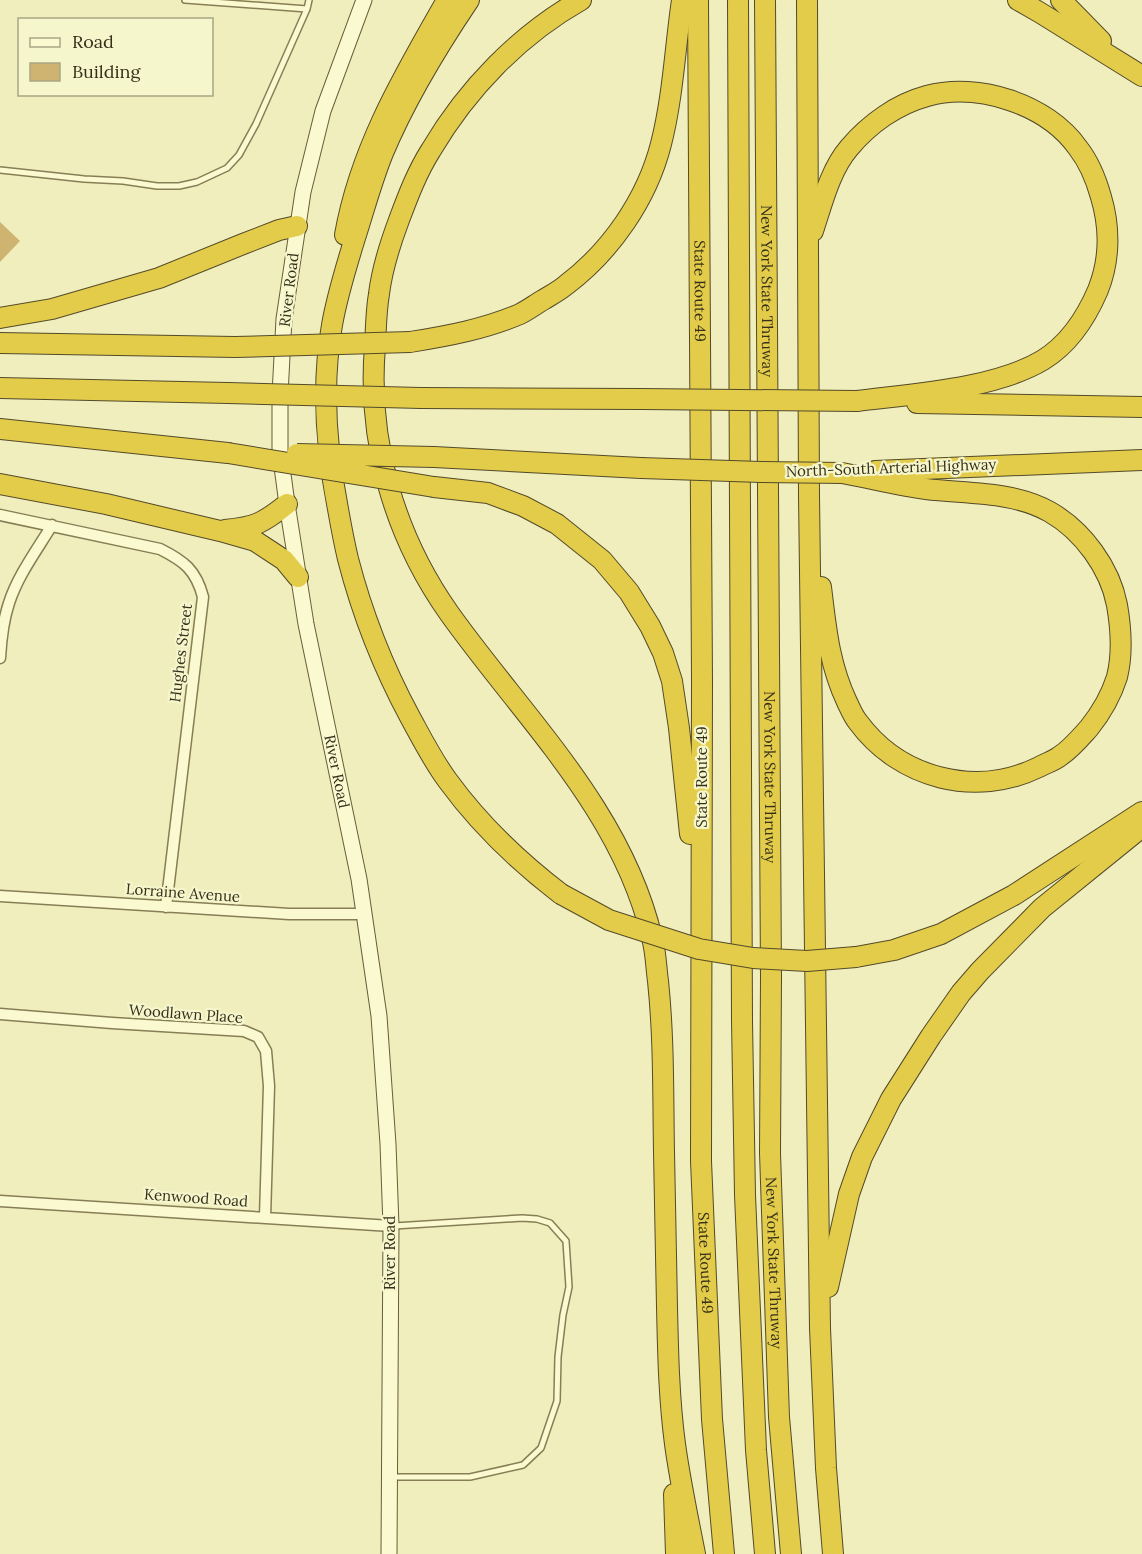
<svg xmlns="http://www.w3.org/2000/svg" width="1142" height="1554" viewBox="0 0 1142 1554" font-family="Lora,serif">
<rect width="100%" height="100%" fill="#efeebc"/>
<!-- building -->
<path fill="#ceb371" d="M 0,222 L 20,241 L 0,262 Z"/>
<g fill="none" stroke-linecap="round" stroke-linejoin="round">
<!-- service casing -->
<g stroke="#877e56" stroke-width="8">
<path id="service" d="M 185,0 L 307,9
M 0,170 L 84,179 L 123,181 L 157,186 L 179,186 L 197,182 L 227,168 L 239,155 L 256,124 L 307,9 L 309,0
M 390,1477 L 470,1477 L 523,1465 L 541,1448 L 557,1401 L 558,1357 L 563,1315 L 569,1287 L 566,1241 L 550,1223 L 537,1219 L 522,1218 L 394,1226"/>
</g>
<!-- minor casing -->
<g stroke="#877e56" stroke-width="13">
<path id="minor" d="M 0,515 L 160,549 C 184,561 196,570 203,597 L 166,907
M 0,658 C 1,640 3,621 9,603 C 18,575 37,550 52,525
M 0,896 L 289,914 L 364,914
M 0,1014 L 112,1023 L 244,1031 L 258,1037 L 266,1051 L 269,1086 L 265,1217
M 0,1201 L 391,1226"/>
</g>
<!-- secondary casing -->
<g stroke="#685e39" stroke-width="17">
<g id="secondary">
<path id="s1" d="M 364,0 L 323,111 L 303,192 L 284,319 L 280,394 L 280,452 L 287,504 L 306,624 L 359,879 L 379,1016 L 388,1144 L 391,1226 L 389,1554"/>
</g>
</g>
<!-- motorway casing -->
<g stroke="#544a2a" stroke-width="22">
<g id="motorway">
<path d="M 469,0 C 436,49 406,98 383,153 C 372,180 364,210 355,238 C 346,267 337,296 332,325 C 321,387 326,448 338,509 C 341,526 344,542 348,559 C 362,613 383,667 410,717 C 422,739 433,761 448,781 C 480,825 518,861 561,894"/>
<path d="M 581,0 C 519,35 467,89 431,150 C 417,172 408,196 399,220 C 390,244 382,269 379,294 C 376,311 376,329 375,346 C 367,441 394,535 449,613 C 523,717 622,810 652,938 C 656,952 656,967 658,981 C 664,1038 663,1095 664,1152 C 665,1204 666,1256 667,1307 C 668,1353 669,1399 675,1444 C 680,1481 688,1518 695,1554"/>
<path id="s2" d="M 698,0 L 702,680 L 701,1161 L 712,1419 L 724,1554"/>
<path d="M 738,0 L 742,1021 L 745,1195 L 756,1450 L 765,1554"/>
<path id="s3" d="M 765,0 L 771,977 L 770,1153 L 779,1417 L 791,1554"/>
<path d="M 807,0 L 809,496 L 820,1328 L 826,1468 L 833,1554"/>
<path d="M 1018,0 L 1039,12 L 1142,76"/>
<path d="M 1061,0 L 1101,41"/>
<path d="M 813,231 C 822,204 830,170 849,148 C 869,124 897,104 927,96 C 978,82 1047,104 1078,148 C 1089,162 1096,179 1101,197 C 1110,227 1110,260 1098,290 C 1086,318 1069,344 1043,360 C 995,389 912,394 857,401"/>
<path d="M 345,235 C 360,149 404,75 447,0"/>
<path d="M 0,318 L 52,309 L 159,278 L 243,244 L 279,230 L 297,226"/>
<path d="M 410,342 C 448,336 485,329 520,314 C 528,310 536,304 543,300 C 551,295 559,291 566,285 C 611,251 647,199 661,144 C 673,97 675,48 682,0"/>
<path d="M 0,343 L 235,347"/>
<path d="M 0,388 L 228,393"/>
<path d="M 421,398 L 642,399"/>
<path d="M 917,403 L 1142,407"/>
<path d="M 0,429 L 228,453"/>
<path d="M 434,457 L 641,468"/>
<path d="M 875,471 L 1142,460"/>
<path d="M 0,484 L 106,504 L 220,531 L 255,541 L 284,560 L 298,577"/>
<path d="M 434,487 L 488,493 L 523,506 L 557,524 L 602,560 L 629,592 L 650,626 L 663,653 L 672,681 L 679,728 L 690,834"/>
<path d="M 225,530 C 256,527 263,523 287,504"/>
<path d="M 821,587 C 826,628 829,664 847,702 C 850,708 853,716 858,722 C 900,779 976,798 1039,767 C 1046,763 1054,761 1060,756 C 1071,749 1080,738 1089,728 C 1101,713 1111,696 1117,677 C 1123,653 1121,628 1117,605 C 1110,568 1083,531 1050,512 C 1013,491 967,494 926,489 C 898,485 870,478 842,473"/>
<path d="M 856,957 L 894,950 L 941,934 L 1014,895 L 1142,812"/>
<path d="M 828,1287 L 849,1194 L 862,1157 L 891,1099 L 931,1036 L 961,993 L 980,971 L 1042,908 L 1142,827"/>
<path d="M 674,1494 L 676,1554"/>
</g>
</g>
<!-- service -->
<use href="#service" stroke="#faf9d0" stroke-width="5"/>
<!-- minor -->
<use href="#minor" stroke="#faf9d0" stroke-width="10"/>
<!-- secondary -->
<use href="#secondary" stroke="#faf9d0" stroke-width="15"/>
<!-- motorway -->
<use href="#motorway" stroke="#e2cc49" stroke-width="20"/>
<!-- motorway-bridge casing -->
<g stroke="#544a2a" stroke-width="22" stroke-linecap="butt">
<path id="motorway-bridge" d="M 235,347 L 410,342
M 228,393 L 421,398
M 642,399 L 857,401
M 228,453 L 434,487
M 297,454 L 434,457
M 641,468 L 761,472 L 842,473
M 561,894 L 609,920 L 699,949 L 753,958 L 807,961 L 856,957"/>
</g>
<!-- motorway-bridge -->
<use href="#motorway-bridge" stroke="#e2cc49" stroke-width="20"/>
</g>
<g text-anchor="middle" stroke-width="4.5" stroke-linejoin="round" paint-order="stroke">
<!-- street labels -->
<g font-size="15" fill="#352f1b" stroke="#f6f6cc">
<text transform="translate(289 290) rotate(-83)" y="5">River Road</text>
<text dy="5" stroke="none"><textPath href="#s2" startOffset="291">State Route 49</textPath></text>
<text dy="5" stroke="none"><textPath href="#s3" startOffset="291">New York State Thruway</textPath></text>
<text transform="translate(891 468) rotate(-2)" y="5">North-South Arterial Highway</text>
<text transform="translate(181 653) rotate(-83)" y="5">Hughes Street</text>
<text dy="5" stroke="none"><textPath href="#s1" startOffset="788">River Road</textPath></text>
<text transform="translate(702 777) rotate(-90)" y="5">State Route 49</text>
<text dy="5" stroke="none"><textPath href="#s3" startOffset="777">New York State Thruway</textPath></text>
<text transform="translate(183 893) rotate(4)" y="5">Lorraine Avenue</text>
<text transform="translate(186 1014) rotate(4)" y="5">Woodlawn Place</text>
<text transform="translate(196 1198) rotate(4)" y="5">Kenwood Road</text>
<text transform="translate(390 1253) rotate(-90)" y="5">River Road</text>
<text dy="5" stroke="none"><textPath href="#s2" startOffset="1263">State Route 49</textPath></text>
<text dy="5" stroke="none"><textPath href="#s3" startOffset="1263">New York State Thruway</textPath></text>
</g>
</g>
<!-- legend -->
<rect x="18" y="18" width="195" height="78" fill="#f6f6cc" stroke="#a9a685" stroke-width="1.5"/>
<rect x="30" y="38" width="30" height="9" fill="#faf9d0" stroke="#a9a685" stroke-width="1.5"/>
<text x="72" y="48" font-size="18" fill="#352f1b">Road</text>
<rect x="30" y="63" width="30" height="18" fill="#ceb371" stroke="#a9a685" stroke-width="1.5"/>
<text x="72" y="78" font-size="18" fill="#352f1b">Building</text>
</svg>
